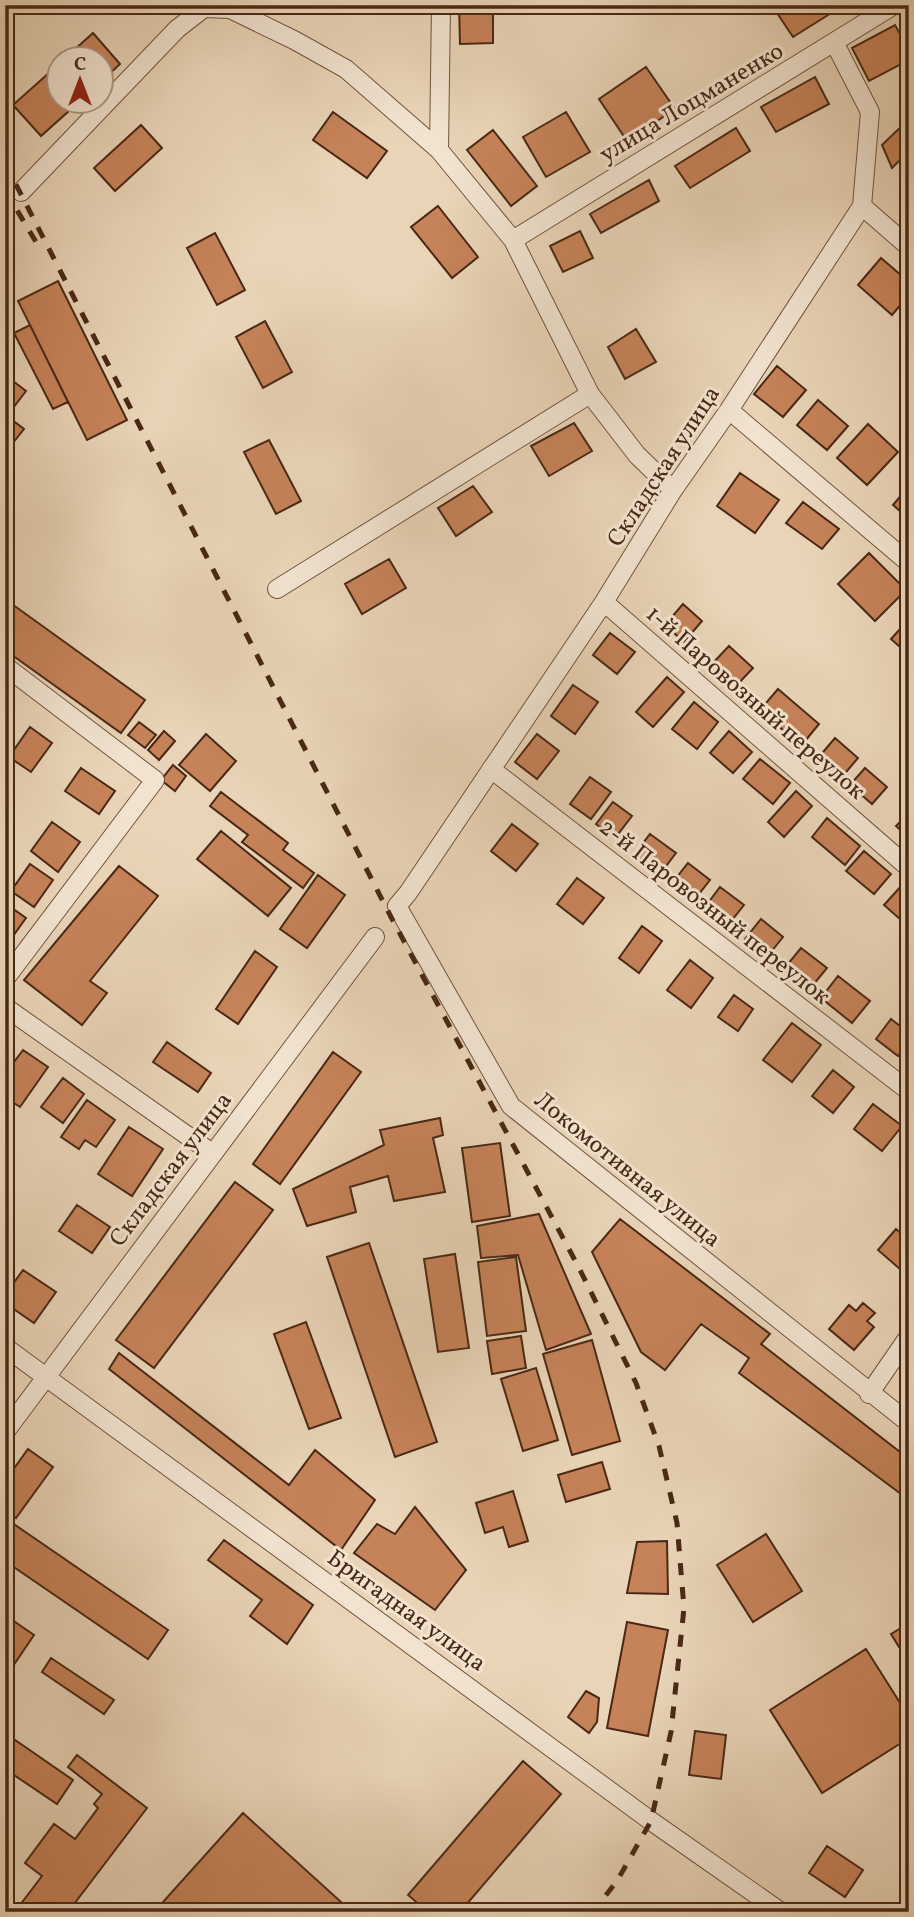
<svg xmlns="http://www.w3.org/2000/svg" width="914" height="1917" viewBox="0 0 914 1917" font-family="Vollkorn,serif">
<rect width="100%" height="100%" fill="#e9d4b7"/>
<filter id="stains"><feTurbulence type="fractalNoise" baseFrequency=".00286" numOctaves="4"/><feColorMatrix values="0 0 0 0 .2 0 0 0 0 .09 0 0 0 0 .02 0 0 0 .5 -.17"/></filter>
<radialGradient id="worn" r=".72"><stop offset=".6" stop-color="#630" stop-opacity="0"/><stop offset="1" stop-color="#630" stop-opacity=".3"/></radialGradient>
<!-- building -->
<path fill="#c68259" stroke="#492915" stroke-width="2" d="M 267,5 L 288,5 L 283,14 Z
M 459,5 L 493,5 L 493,43 L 460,44 Z
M 789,5 L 844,5 L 793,37 L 777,13 Z
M 895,25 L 909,50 L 909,60 L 869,81 L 852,48 Z
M 93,33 L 120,64 L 102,81 L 102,60 L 63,60 Z
M 60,63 L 60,102 L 79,102 L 41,136 L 13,105 Z
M 646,67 L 675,109 L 627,141 L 599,99 Z
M 815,77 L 829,104 L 776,132 L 761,107 Z
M 333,112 L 387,151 L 367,178 L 313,140 Z
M 566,112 L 590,152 L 546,177 L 523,137 Z
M 904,124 L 909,129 L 909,151 L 892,168 L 882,145 Z
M 141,125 L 162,148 L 115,191 L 94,168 Z
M 736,128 L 750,151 L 690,188 L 675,166 Z
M 493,130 L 537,186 L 511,206 L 467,150 Z
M 649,180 L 659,201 L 601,233 L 590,214 Z
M 438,206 L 478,257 L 452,278 L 411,227 Z
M 580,231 L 593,258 L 563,272 L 550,246 Z
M 215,233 L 245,290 L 217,305 L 187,248 Z
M 881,258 L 909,282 L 909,295 L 892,315 L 858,285 Z
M 58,281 L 127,420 L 87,440 L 18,301 Z
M 265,321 L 292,372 L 263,388 L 236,337 Z
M 30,325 L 68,402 L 53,409 L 14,333 Z
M 636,329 L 656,362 L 625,379 L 608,347 Z
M 777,366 L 806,390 L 783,417 L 754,394 Z
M 5,375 L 26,391 L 7,416 L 24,429 L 5,453 Z
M 818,400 L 848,426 L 827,450 L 797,425 Z
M 574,423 L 592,451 L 549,476 L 531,446 Z
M 868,424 L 898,452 L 867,485 L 837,458 Z
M 269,440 L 301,501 L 276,514 L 244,452 Z
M 740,473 L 779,500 L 755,533 L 717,506 Z
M 473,486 L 492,512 L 456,536 L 438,508 Z
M 909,486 L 909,519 L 893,505 Z
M 803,502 L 839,529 L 822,549 L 786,523 Z
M 869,553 L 906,590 L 875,621 L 838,584 Z
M 389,559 L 406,588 L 362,614 L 345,584 Z
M 5,599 L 145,700 L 121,733 L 5,650 Z
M 683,604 L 702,621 L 684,642 L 665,625 Z
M 909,619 L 909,655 L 891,639 Z
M 610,633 L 635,652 L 617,674 L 593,655 Z
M 729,646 L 753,668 L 735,687 L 711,665 Z
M 667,677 L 684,692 L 653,727 L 636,712 Z
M 573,685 L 598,702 L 575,734 L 551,716 Z
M 778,689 L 819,724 L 801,746 L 760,710 Z
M 694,702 L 718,722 L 697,749 L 672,729 Z
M 139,722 L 156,735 L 145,748 L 128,735 Z
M 30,727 L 52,743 L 31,772 L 9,757 Z
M 164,731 L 175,741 L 159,760 L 148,750 Z
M 729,731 L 752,752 L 733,773 L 710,753 Z
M 206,734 L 236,761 L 210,791 L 179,765 Z
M 537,734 L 559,751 L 537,779 L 515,762 Z
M 835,738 L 858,758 L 841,778 L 818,758 Z
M 760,759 L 790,783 L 773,804 L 743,779 Z
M 173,765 L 186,776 L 175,791 L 161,780 Z
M 81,768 L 115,791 L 99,814 L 65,791 Z
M 865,768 L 887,787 L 872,804 L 850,785 Z
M 590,777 L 611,792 L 591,819 L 570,804 Z
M 796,791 L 812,806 L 784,837 L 768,822 Z
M 221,792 L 288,843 L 283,850 L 314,873 L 303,888 L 242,842 L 248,835 L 210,806 Z
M 613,802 L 632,816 L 615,838 L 596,824 Z
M 909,813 L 909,838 L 896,826 Z
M 827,818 L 860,846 L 845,865 L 812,837 Z
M 52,822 L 80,842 L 58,872 L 31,851 Z
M 512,824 L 538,844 L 516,871 L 491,851 Z
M 221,831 L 291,888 L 268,916 L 197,859 Z
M 650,834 L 676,853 L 660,874 L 634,855 Z
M 864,851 L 891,874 L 874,894 L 846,871 Z
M 688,863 L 710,880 L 695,899 L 673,882 Z
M 30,864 L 53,880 L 34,907 L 11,891 Z
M 119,866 L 158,896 L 90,981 L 107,993 L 82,1025 L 24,980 Z
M 318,875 L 345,895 L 307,948 L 280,929 Z
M 577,878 L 604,898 L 583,924 L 557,904 Z
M 903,884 L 909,889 L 909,927 L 884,905 Z
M 720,887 L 744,905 L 728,925 L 705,907 Z
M 5,903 L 26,918 L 11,939 L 5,935 Z
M 761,919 L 783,937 L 767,957 L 745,939 Z
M 642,926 L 662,941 L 639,973 L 619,958 Z
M 801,948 L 827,968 L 809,990 L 783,970 Z
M 255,951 L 277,967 L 238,1024 L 216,1009 Z
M 690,960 L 713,978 L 691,1008 L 667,990 Z
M 838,976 L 870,1001 L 852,1023 L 821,998 Z
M 734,995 L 753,1009 L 738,1031 L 718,1017 Z
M 891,1019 L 909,1033 L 909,1042 L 898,1056 L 876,1039 Z
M 792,1023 L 821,1045 L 792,1082 L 763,1060 Z
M 167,1042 L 211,1073 L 198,1092 L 153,1062 Z
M 23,1050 L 48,1067 L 20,1107 L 5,1097 L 5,1074 Z
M 333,1052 L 361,1072 L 280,1184 L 253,1164 Z
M 833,1070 L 854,1087 L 833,1113 L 812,1096 Z
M 63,1078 L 84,1094 L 63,1123 L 41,1107 Z
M 87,1100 L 115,1120 L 96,1147 L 85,1140 L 79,1149 L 61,1137 Z
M 873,1104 L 902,1126 L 882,1151 L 854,1129 Z
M 440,1118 L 443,1135 L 433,1138 L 445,1192 L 394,1201 L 388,1176 L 350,1187 L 356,1212 L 307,1226 L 293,1189 L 384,1145 L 380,1130 Z
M 129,1127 L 163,1149 L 132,1196 L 98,1174 Z
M 500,1143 L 510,1216 L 472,1222 L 462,1148 Z
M 235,1182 L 273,1210 L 154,1368 L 116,1340 Z
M 77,1205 L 110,1227 L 92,1253 L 59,1231 Z
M 539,1214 L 591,1334 L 546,1350 L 518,1255 L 481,1258 L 477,1226 Z
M 620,1219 L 770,1334 L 761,1344 L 909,1459 L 909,1500 L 739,1373 L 749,1358 L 701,1324 L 665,1370 L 641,1352 L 592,1252 Z
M 896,1229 L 904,1236 L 909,1233 L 908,1276 L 878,1250 Z
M 369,1243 L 437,1442 L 395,1457 L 327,1257 Z
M 455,1254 L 469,1348 L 438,1352 L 424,1259 Z
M 516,1257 L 526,1331 L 487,1336 L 478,1262 Z
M 5,1259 L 14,1265 L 5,1278 Z
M 23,1270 L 56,1292 L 34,1323 L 5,1303 L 5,1295 Z
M 863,1303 L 875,1313 L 867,1321 L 874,1327 L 854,1350 L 829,1329 L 849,1305 L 856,1311 Z
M 306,1322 L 341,1418 L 309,1429 L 274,1334 Z
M 521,1336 L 526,1368 L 492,1374 L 487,1341 Z
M 592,1340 L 620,1441 L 572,1455 L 543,1354 Z
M 119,1353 L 289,1485 L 315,1450 L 375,1500 L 341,1550 L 109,1369 Z
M 536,1368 L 558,1440 L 523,1451 L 501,1379 Z
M 28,1449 L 53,1467 L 16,1518 L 5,1510 L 5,1481 Z
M 602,1462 L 610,1489 L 566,1502 L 558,1475 Z
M 513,1491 L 528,1541 L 509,1547 L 503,1527 L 485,1533 L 476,1503 Z
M 415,1507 L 466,1570 L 435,1610 L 354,1553 L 377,1524 L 395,1534 Z
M 5,1518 L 168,1630 L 148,1659 L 5,1561 Z
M 766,1534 L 802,1591 L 753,1622 L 717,1565 Z
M 224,1540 L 313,1605 L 287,1644 L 250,1616 L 262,1600 L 208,1560 Z
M 667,1541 L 668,1594 L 627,1593 L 637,1542 Z
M 5,1615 L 34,1635 L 9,1672 L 5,1669 Z
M 627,1622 L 668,1630 L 648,1736 L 607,1728 Z
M 909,1623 L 909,1663 L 891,1634 Z
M 866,1649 L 909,1717 L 909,1738 L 822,1793 L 770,1710 Z
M 51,1658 L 114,1700 L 104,1714 L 42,1672 Z
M 586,1691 L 599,1698 L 597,1722 L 589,1733 L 568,1717 Z
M 695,1731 L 726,1735 L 721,1779 L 689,1775 Z
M 5,1733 L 73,1780 L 57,1804 L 5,1769 Z
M 77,1755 L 147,1808 L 68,1912 L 29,1912 L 20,1905 L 42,1876 L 25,1863 L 54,1824 L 75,1839 L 98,1808 L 94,1804 L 102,1794 L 68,1767 Z
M 523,1761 L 561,1794 L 460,1912 L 428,1912 L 408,1895 Z
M 243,1813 L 352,1912 L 154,1912 Z
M 827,1846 L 863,1870 L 845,1897 L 809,1873 Z"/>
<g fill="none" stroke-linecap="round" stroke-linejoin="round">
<!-- minor casing -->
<g stroke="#71543e" stroke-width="20">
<path id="minor" d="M 835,44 L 870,112 L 862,206 L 729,410 L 673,490 L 604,602 L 408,893 L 397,906 L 511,1106 L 909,1423
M 439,150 L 441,5
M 21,192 L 177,29 L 204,8 L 230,9 L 294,40 L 346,69 L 439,150 L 513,240 L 590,394 L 637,455 L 673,490
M 862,206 L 909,247
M 513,240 L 894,5
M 729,410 L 909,563
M 277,589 L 590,394
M 604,602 L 909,868
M 5,666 L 155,780 L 5,979
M 491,769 L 909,1091
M 5,1007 L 212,1153
M 5,1347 L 651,1821 L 781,1912
M 869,1394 L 909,1336
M 5,1432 L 375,937"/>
</g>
<!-- minor -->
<use href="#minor" stroke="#f1e3d0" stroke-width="18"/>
<!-- rail -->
<path stroke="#492915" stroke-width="5" stroke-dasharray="12 12" stroke-linecap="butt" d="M 5,163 L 391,917 L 578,1266 L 636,1383 L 659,1446 L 677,1523 L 684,1608 L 671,1732 L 651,1821 L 617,1881 L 593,1912
M 5,190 L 39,247"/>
</g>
<g text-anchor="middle" stroke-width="6" stroke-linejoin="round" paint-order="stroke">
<!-- street labels -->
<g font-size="24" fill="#492915" stroke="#f1e3d0">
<text transform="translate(691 102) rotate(-31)" y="8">улица Лоцманенко</text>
<text transform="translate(663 466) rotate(-57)" y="8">Складская улица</text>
<text transform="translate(756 702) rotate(41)" y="8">1-й Паровозный переулок</text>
<text transform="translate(715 911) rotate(38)" y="8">2-й Паровозный переулок</text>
<text transform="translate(170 1169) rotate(-53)" y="8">Складская улица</text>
<text transform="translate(628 1169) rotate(39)" y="8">Локомотивная улица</text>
<text transform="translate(407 1610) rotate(36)" y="8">Бригадная улица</text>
</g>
</g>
<!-- margin -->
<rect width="914" height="1917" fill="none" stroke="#e9d4b7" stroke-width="28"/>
<rect x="7" y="7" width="900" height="1903" fill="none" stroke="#492915" stroke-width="3.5"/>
<rect x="14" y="14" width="886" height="1889" fill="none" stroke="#492915" stroke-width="2"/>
<!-- north arrow -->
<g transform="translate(80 80)"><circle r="33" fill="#f1e3d0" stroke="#ae9985" stroke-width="2"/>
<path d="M0-5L12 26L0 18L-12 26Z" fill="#8f2418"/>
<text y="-10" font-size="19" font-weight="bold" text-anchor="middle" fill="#492915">С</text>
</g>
<rect width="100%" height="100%" filter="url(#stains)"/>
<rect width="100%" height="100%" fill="url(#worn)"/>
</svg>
